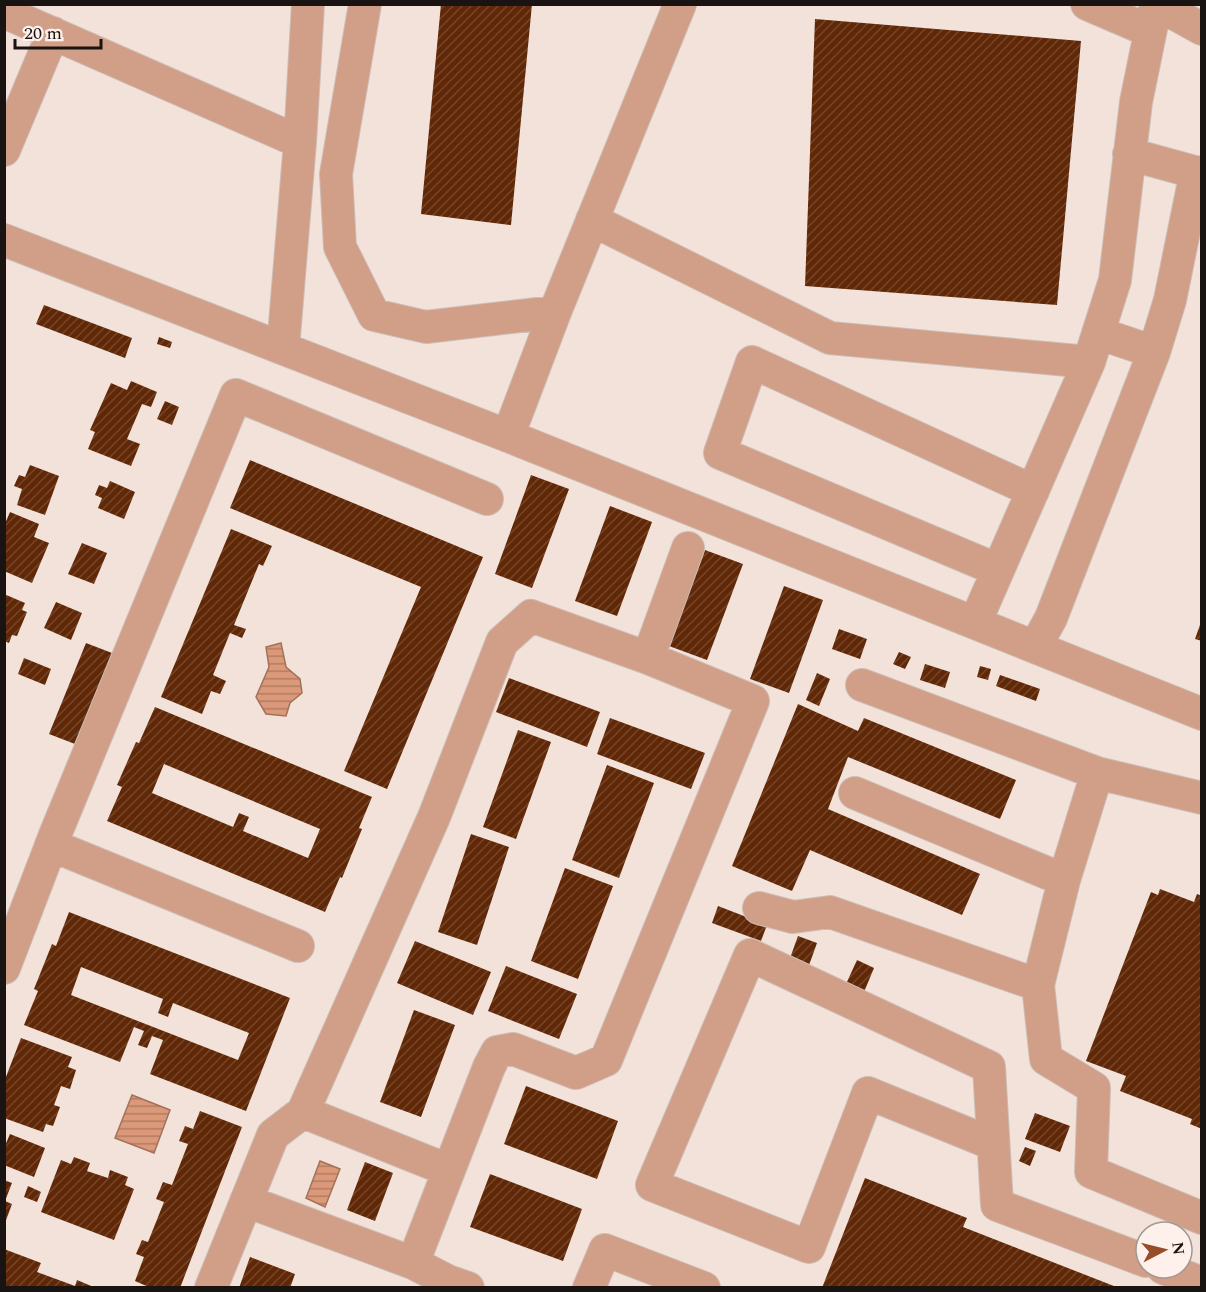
<svg xmlns="http://www.w3.org/2000/svg" width="1206" height="1292" viewBox="0 0 1206 1292" font-family="Spectral,serif">
<defs>
<pattern id="water-rules" width="6" height="5" patternUnits="userSpaceOnUse" patternTransform="scale(1.5)"><rect width="6" height="5" fill="#dc9979"/><path d="M0 2.5h6" fill="none" stroke="#b27c62"/></pattern>
<pattern id="building-hatch" width="6" height="6" patternUnits="userSpaceOnUse" patternTransform="scale(1.5)"><rect width="6" height="6" fill="#612807"/><path d="M-1 1l2-2M0 6l6-6M5 7l2-2" fill="none" stroke="#73452a"/></pattern>
</defs>
<rect width="100%" height="100%" fill="#f3e2da"/>
<!-- water -->
<path fill="url(#water-rules)" stroke="#a2715a" stroke-width="1.5" d="M 281,643 L 286,667 L 300,679 L 302,693 L 290,703 L 286,716 L 266,714 L 256,697 L 269,667 L 266,647 Z
M 132,1095 L 170,1110 L 154,1153 L 115,1138 Z
M 320,1161 L 340,1169 L 325,1207 L 306,1198 Z"/>
<!-- building -->
<path fill="url(#building-hatch)" fill-rule="evenodd" d="M 441,4 L 532,4 L 511,225 L 421,214 Z
M 815,19 L 1081,41 L 1057,305 L 805,286 Z
M 44,305 L 132,338 L 125,358 L 36,324 Z
M 159,337 L 172,342 L 170,348 L 157,344 Z
M 131,381 L 157,392 L 151,407 L 142,404 L 127,439 L 140,444 L 131,466 L 88,449 L 95,432 L 90,430 L 111,383 L 127,390 Z
M 165,401 L 179,407 L 172,425 L 157,419 Z
M 250,460 L 483,557 L 387,789 L 344,771 L 421,587 L 230,508 Z
M 30,465 L 59,476 L 45,515 L 17,505 L 22,489 L 14,486 L 19,475 L 25,477 Z
M 531,475 L 569,489 L 532,588 L 495,574 Z
M 110,481 L 135,492 L 124,519 L 98,508 L 102,498 L 95,495 L 99,485 L 107,488 Z
M 610,506 L 652,522 L 617,616 L 575,601 Z
M 10,512 L 39,524 L 34,537 L 49,543 L 32,583 L 4,571 L 4,526 Z
M 231,529 L 272,546 L 263,566 L 259,564 L 234,625 L 246,629 L 242,638 L 230,633 L 213,675 L 226,681 L 220,694 L 211,691 L 202,714 L 161,697 Z
M 82,543 L 107,553 L 94,584 L 68,574 Z
M 705,550 L 743,564 L 707,660 L 669,646 Z
M 784,586 L 823,600 L 789,693 L 750,679 Z
M 4,594 L 25,603 L 22,610 L 27,612 L 17,636 L 12,635 L 9,643 L 4,641 Z
M 56,602 L 82,613 L 71,640 L 44,628 Z
M 1201,622 L 1202,622 L 1202,641 L 1195,639 Z
M 839,629 L 867,639 L 860,659 L 832,649 Z
M 86,643 L 112,653 L 75,744 L 49,734 Z
M 899,652 L 911,657 L 905,669 L 893,664 Z
M 24,658 L 51,669 L 45,685 L 18,674 Z
M 925,664 L 950,672 L 945,688 L 920,680 Z
M 980,666 L 991,669 L 988,680 L 977,677 Z
M 817,673 L 830,679 L 819,706 L 806,700 Z
M 1000,675 L 1040,689 L 1036,701 L 996,686 Z
M 509,678 L 600,712 L 587,747 L 496,712 Z
M 798,704 L 858,731 L 864,718 L 1016,780 L 1000,819 L 848,757 L 828,809 L 980,874 L 962,915 L 810,850 L 792,891 L 732,866 Z
M 155,707 L 372,797 L 359,828 L 362,829 L 342,878 L 340,877 L 325,912 L 107,821 L 122,787 L 117,785 L 136,742 L 139,743 ZM 164,764 L 320,829 L 308,858 L 243,831 L 249,817 L 239,813 L 233,827 L 152,793 Z
M 610,718 L 705,753 L 691,789 L 597,754 Z
M 518,730 L 551,742 L 516,839 L 483,827 Z
M 607,765 L 654,783 L 619,878 L 572,860 Z
M 471,834 L 509,847 L 477,945 L 438,932 Z
M 565,868 L 613,886 L 578,979 L 531,961 Z
M 1160,889 L 1194,902 L 1197,894 L 1202,896 L 1202,1129 L 1190,1124 L 1192,1119 L 1120,1091 L 1126,1076 L 1086,1061 L 1151,892 L 1158,895 Z
M 718,906 L 767,925 L 761,941 L 712,923 Z
M 69,912 L 290,998 L 246,1111 L 150,1074 L 163,1040 L 152,1036 L 147,1048 L 138,1045 L 144,1031 L 134,1027 L 120,1062 L 24,1025 L 38,991 L 34,989 L 52,944 L 56,946 ZM 81,967 L 163,999 L 158,1013 L 168,1017 L 173,1003 L 249,1033 L 238,1060 L 71,995 Z
M 798,936 L 817,943 L 808,968 L 789,961 Z
M 415,941 L 491,972 L 473,1015 L 397,983 Z
M 857,960 L 874,968 L 864,992 L 846,984 Z
M 506,966 L 577,994 L 559,1039 L 488,1011 Z
M 414,1010 L 455,1025 L 421,1117 L 380,1102 Z
M 21,1038 L 72,1057 L 68,1067 L 76,1070 L 70,1089 L 61,1086 L 54,1105 L 60,1107 L 53,1126 L 46,1124 L 43,1132 L 4,1118 L 4,1082 Z
M 526,1086 L 618,1121 L 597,1179 L 504,1144 Z
M 200,1111 L 242,1127 L 180,1288 L 151,1288 L 135,1281 L 144,1257 L 136,1254 L 142,1240 L 148,1242 L 164,1202 L 156,1199 L 163,1182 L 172,1185 L 188,1144 L 179,1141 L 185,1126 L 193,1129 Z
M 1035,1113 L 1070,1126 L 1060,1152 L 1025,1139 Z
M 10,1134 L 45,1148 L 34,1177 L 4,1165 L 4,1148 Z
M 1025,1147 L 1036,1151 L 1030,1166 L 1019,1161 Z
M 74,1157 L 90,1163 L 87,1171 L 108,1178 L 110,1170 L 128,1177 L 125,1185 L 134,1189 L 114,1240 L 41,1212 L 61,1160 L 71,1164 Z
M 365,1162 L 393,1173 L 375,1221 L 347,1210 Z
M 490,1174 L 582,1209 L 563,1261 L 470,1227 Z
M 865,1178 L 967,1218 L 963,1227 L 1119,1288 L 822,1288 Z
M 4,1180 L 12,1183 L 5,1201 L 12,1204 L 5,1223 Z
M 28,1186 L 41,1192 L 37,1202 L 24,1197 Z
M 4,1249 L 41,1263 L 37,1272 L 75,1286 L 77,1280 L 96,1288 L 4,1288 Z
M 250,1257 L 295,1274 L 290,1288 L 239,1288 Z"/>
<g fill="none" stroke-linecap="round" stroke-linejoin="round">
<!-- minor casing -->
<g stroke="#ccbdb6" stroke-width="34">
<path id="minor" d="M 365,4 L 336,174 L 340,247 L 374,315 L 426,327 L 555,312
M 1087,4 L 1150,31
M 1157,4 L 1202,29
M 4,12 L 300,142 L 283,348
M 300,142 L 308,4
M 4,150 L 53,33
M 1129,154 L 1202,174
M 592,220 L 830,338 L 1089,362
M 4,240 L 508,436 L 1202,714
M 1098,333 L 1154,352
M 508,436 L 555,312 L 680,4
M 998,570 L 720,453 L 752,362 L 1033,491
M 975,623 L 1089,362 L 1115,280 L 1136,102 L 1156,4
M 1035,647 L 1051,618 L 1154,352 L 1170,300 L 1196,172
M 648,658 L 688,548
M 862,685 L 1097,773
M 855,793 L 1064,880
M 1202,798 L 1097,773 L 1064,880 L 1038,985 L 1046,1059 L 1094,1088 L 1091,1172 L 1202,1218
M 51,845 L 298,946
M 759,908 L 793,917 L 830,912 L 1038,985
M 4,968 L 55,835 L 236,395 L 487,499
M 303,1112 L 448,1170
M 993,1144 L 868,1093 L 809,1247 L 652,1185 L 750,955 L 989,1067 L 997,1205 L 1146,1261
M 246,1201 L 413,1263 L 448,1281 L 468,1288
M 1163,1268 L 1202,1283
M 211,1288 L 273,1135 L 303,1112 L 434,817 L 502,642 L 531,616 L 648,658 L 753,701 L 606,1060 L 576,1073 L 513,1049 L 497,1052 L 489,1067 L 413,1263
M 589,1288 L 605,1250 L 704,1288"/>
</g>
<!-- minor -->
<use href="#minor" stroke="#d19e87" stroke-width="32"/>
</g>
<!-- border -->
<rect width="1206" height="1292" fill="none" stroke="#191411" stroke-width="12"/>
<!-- north arrow -->
<g transform="translate(1164 1250) rotate(83)"><circle r="28" fill="#fef0ea" stroke="#a29893" stroke-width="1.5"/>
<path d="M0-4.5L10 22L0 15L-10 22Z" fill="#964e2a"/>
<text y="-9" font-size="16" font-weight="bold" text-anchor="middle" fill="#191411">N</text>
</g>
<!-- scale -->
<path d="M15 39v9h86v-9" fill="none" stroke="#191411" stroke-width="3"/>
<text x="24" y="39" font-size="18" fill="#191411" stroke="#fef0ea" stroke-width="4.5" paint-order="stroke">20 m</text>
</svg>
